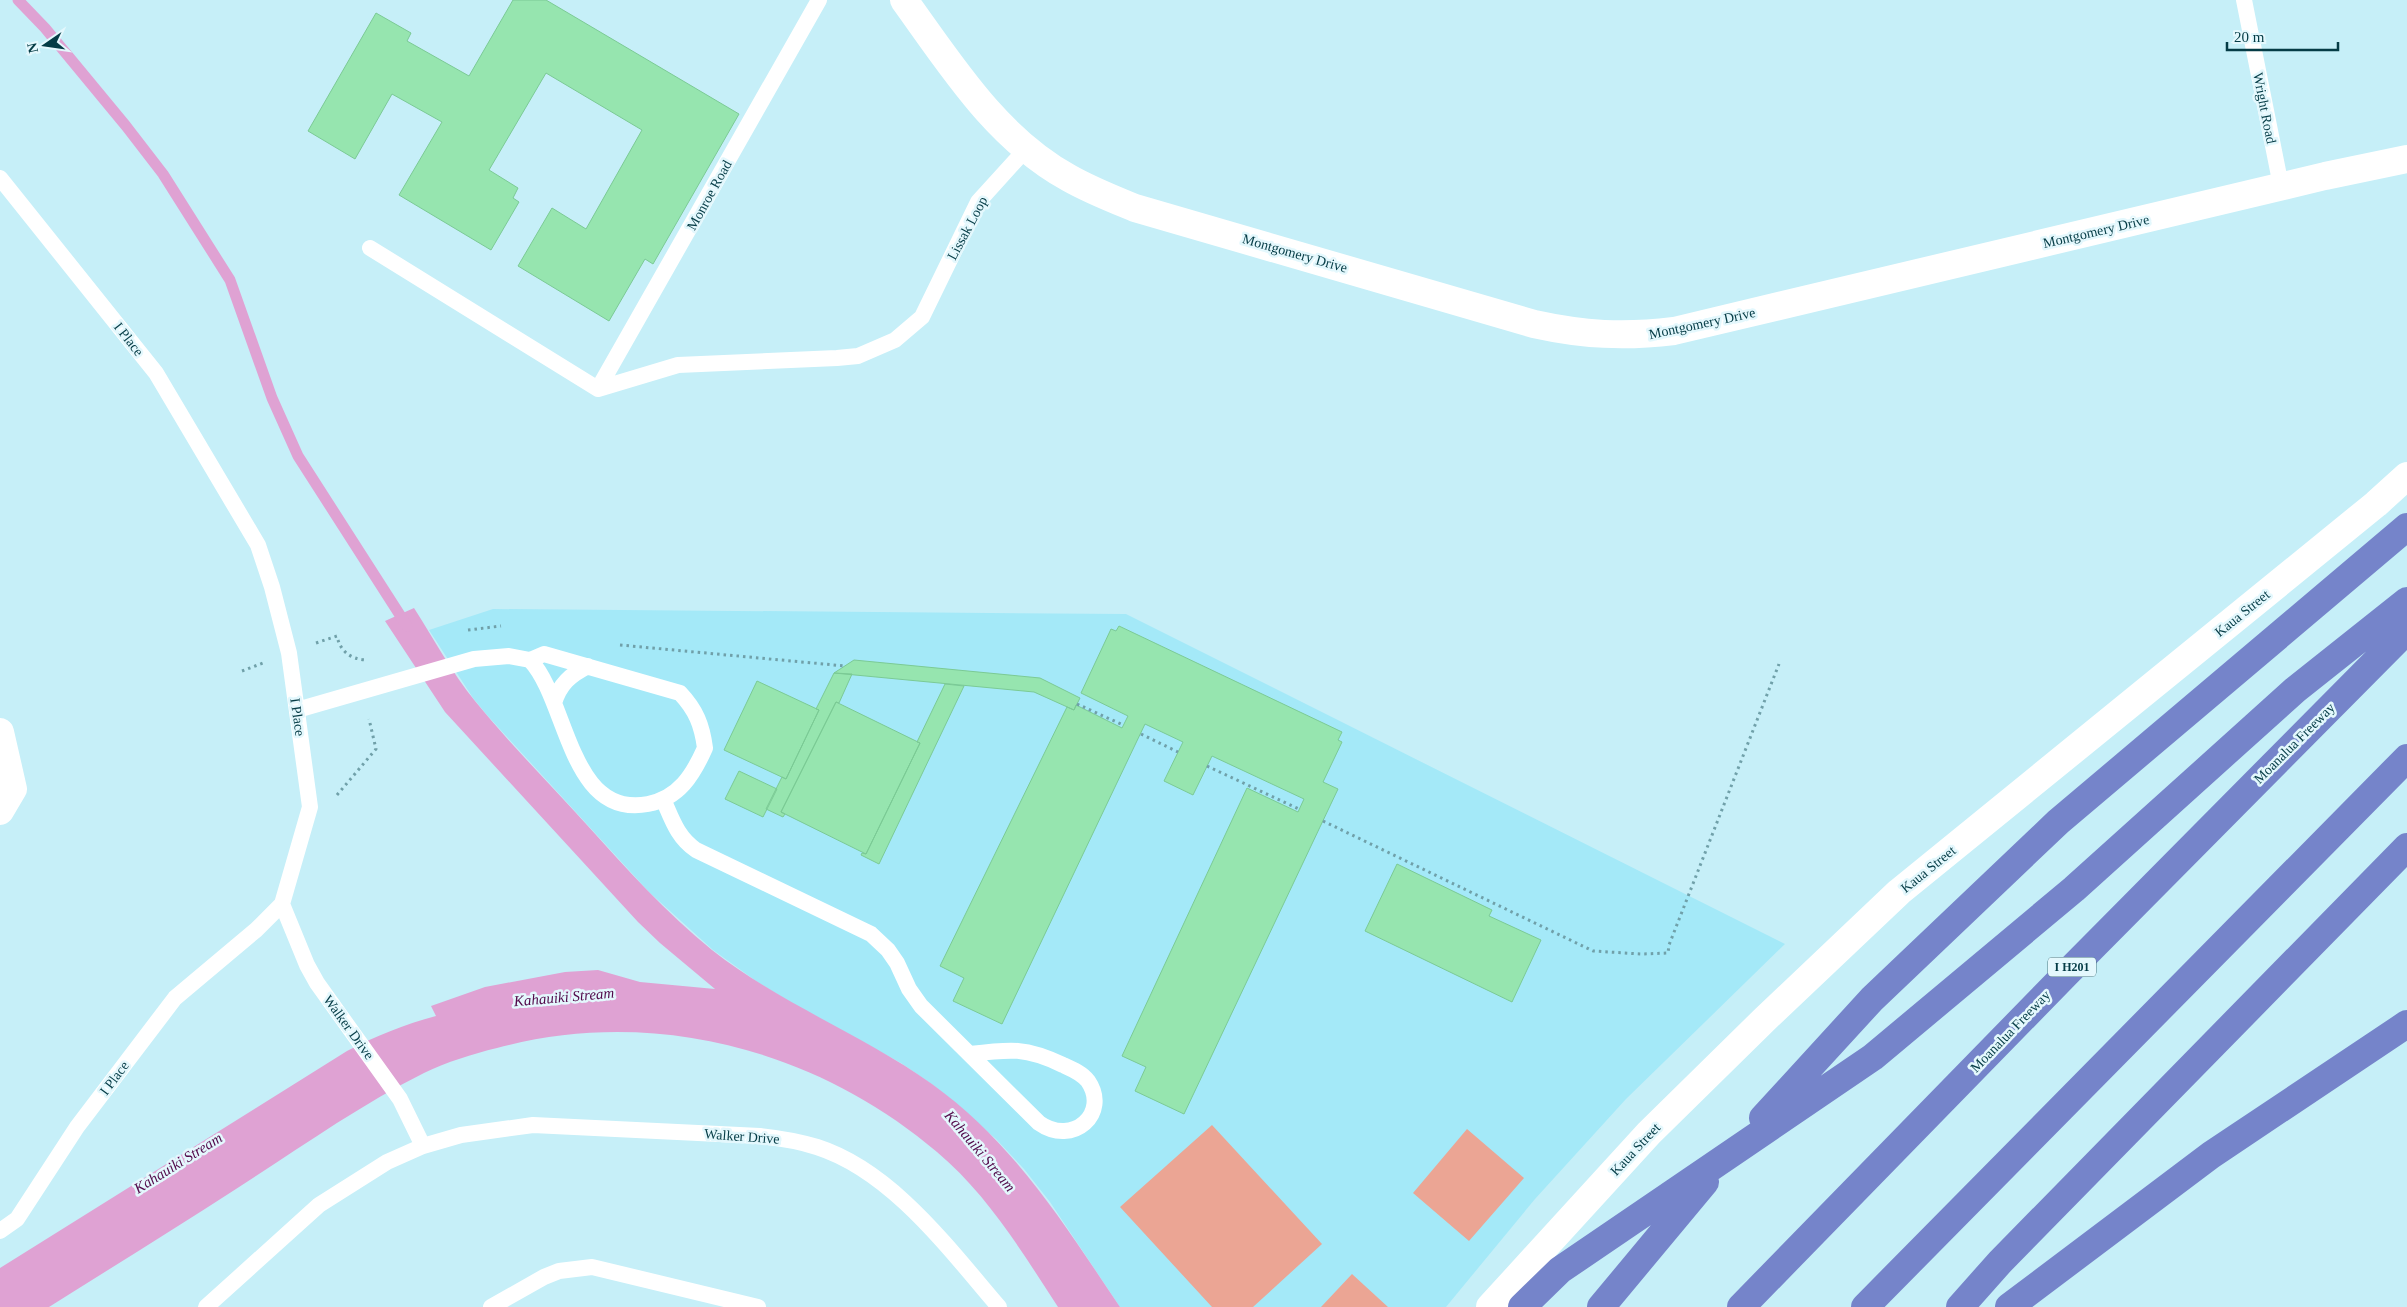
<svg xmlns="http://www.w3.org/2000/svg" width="2407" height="1307" viewBox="0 0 2407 1307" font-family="Georgia,serif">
<rect width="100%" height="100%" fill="#c6eff8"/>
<!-- built -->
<path fill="#a4e9f8" d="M 493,609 L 1126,614 L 1785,944 L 1626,1099 L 1535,1199 L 1446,1307 L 1120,1307 L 1050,1202 L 1024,1169 L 996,1139 L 933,1085 L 901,1063 L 801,1009 L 756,981 L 713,950 L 649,892 L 487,715 L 473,698 L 429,630 Z"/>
<!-- green -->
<path fill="#eba594" d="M 1212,1125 L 1322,1244 L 1253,1307 L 1212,1307 L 1120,1207 Z
M 1467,1129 L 1524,1178 L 1469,1241 L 1413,1193 Z
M 1352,1274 L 1388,1307 L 1321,1307 Z"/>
<!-- water -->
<path fill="#dfa2d3" d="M 414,608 C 434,639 452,673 475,701 C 510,744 550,784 587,825 C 627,869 666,913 712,950 C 782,1005 862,1034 932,1084 C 1015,1144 1064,1224 1120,1307 L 1058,1307 C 1022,1252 988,1195 937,1152 C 816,1049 652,1006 497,1048 C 472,1054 447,1062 424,1073 C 358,1106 297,1150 236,1189 C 174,1229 111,1268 49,1307 L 0,1307 L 0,1268 L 347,1051 C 376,1036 405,1024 436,1016 L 431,1006 L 485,987 L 565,972 L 598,970 L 640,982 L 715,989 L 660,943 L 638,922 L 445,712 L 385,621 Z"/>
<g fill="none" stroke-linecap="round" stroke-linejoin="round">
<!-- stream -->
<path stroke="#dfa2d3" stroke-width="11" d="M 18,0 L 45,28 L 126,126 L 163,174 L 230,280 L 272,398 L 298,456 L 407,626"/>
</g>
<!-- building -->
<path fill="#96e5af" stroke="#7bca95" d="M 513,0 L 546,0 L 739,114 L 653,264 L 645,259 L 609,321 L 518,266 L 552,208 L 586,229 L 642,130 L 546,73 L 489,170 L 518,188 L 513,198 L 519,202 L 491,250 L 399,195 L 442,122 L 392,94 L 355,159 L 308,131 L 376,13 L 411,33 L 407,41 L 469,76 Z
M 1119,626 L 1342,732 L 1338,740 L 1342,742 L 1323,782 L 1338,789 L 1184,1114 L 1135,1091 L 1146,1067 L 1122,1056 L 1247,788 L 1298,812 L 1304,799 L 1212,756 L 1193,795 L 1164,781 L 1183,742 L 1145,724 L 1002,1024 L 953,1001 L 964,978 L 940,966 L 1067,707 L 1074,710 L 1076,705 L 1122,728 L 1128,716 L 1081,693 L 1111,629 L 1116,631 Z
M 854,660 L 1040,678 L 1080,698 L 1074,710 L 1034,692 L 834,673 Z
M 834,673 L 852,674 L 839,703 L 836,702 L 781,812 L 785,814 L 783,817 L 766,809 L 782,777 L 786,779 L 819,710 L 816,709 Z
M 757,681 L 819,710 L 786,779 L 724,750 Z
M 945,684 L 964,686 L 879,864 L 861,855 L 862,853 L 866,854 L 920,743 L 917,742 Z
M 836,702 L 920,743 L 866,854 L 781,812 Z
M 739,771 L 777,789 L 763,817 L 725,799 Z
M 1397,864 L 1492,910 L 1489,916 L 1541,940 L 1512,1002 L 1365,931 Z"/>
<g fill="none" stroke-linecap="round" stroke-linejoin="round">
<!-- path -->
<path stroke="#70a0a9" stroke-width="3" stroke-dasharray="2.5 4" stroke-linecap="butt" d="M 468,630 L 501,626
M 316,643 L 337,636 C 340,651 350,659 366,660
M 620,645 L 845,666
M 242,671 L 263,663
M 1077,704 L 1123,725
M 1141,734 L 1178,752
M 1207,766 L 1299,809
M 337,795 L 376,749 L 369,719
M 1323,821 L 1593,951 L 1641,954 L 1668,953 L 1669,945 L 1779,664"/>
<!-- service -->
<path stroke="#fff" stroke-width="16" d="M 2244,0 L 2281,186
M 0,178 L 156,373 L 258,545 L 272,587 L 289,653 L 310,807 L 282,904 L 256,930 L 175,998 L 77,1127 L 17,1219 L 0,1231
M 370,248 L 598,389 L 678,365 L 837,358 L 858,356 L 895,340 L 922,317 L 978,202 L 1027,148
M 598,389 L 819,0
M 554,703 C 560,684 570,675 588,666
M 297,710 L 474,659 L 509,656 L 530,660 C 568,700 569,819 648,804 C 679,798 693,775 705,748 C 702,725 696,710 680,693 L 544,654 L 530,660
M 663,799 C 672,819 677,837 696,850 L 871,934 L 888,950 L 897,963 L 909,989 L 921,1006 L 1039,1123 C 1073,1147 1110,1113 1088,1081 C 1082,1073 1072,1069 1063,1065 C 1026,1047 1010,1049 970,1054
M 282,904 L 307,965 L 317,983 L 400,1099 L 423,1146
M 206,1307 L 319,1205 L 387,1162 L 423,1146 L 461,1135 L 533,1125 L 760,1136 C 779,1138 798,1141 817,1147 C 892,1171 949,1249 999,1307
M 491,1307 L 544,1277 L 559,1271 L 592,1267 L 758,1307"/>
<!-- minor -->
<path stroke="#fff" stroke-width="28" d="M 904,0 C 951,65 996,138 1069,178 C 1090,190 1113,199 1135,208 L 1534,324 C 1584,335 1624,337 1674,331 L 2325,176 L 2407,159
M 0,732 L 13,789 L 0,811"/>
<!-- tertiary -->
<path stroke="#fff" stroke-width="28" d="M 1490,1307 L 1649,1133 L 1764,1020 L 1899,892 L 2376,504 L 2407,476"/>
<!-- motorway -->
<path stroke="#7584ca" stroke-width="28" d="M 1763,1118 L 1872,999 L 2058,822 L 2407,527
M 1522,1307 L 1560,1270 L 1873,1057 L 2074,889 L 2295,690 L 2407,601
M 1601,1307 L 1705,1182
M 1741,1307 L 2067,973 L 2407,630
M 1865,1307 L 2407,758
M 1960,1307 L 2000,1262 L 2407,847
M 2009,1307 L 2211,1155 L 2407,1024"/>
</g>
<g text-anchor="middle" stroke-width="5" stroke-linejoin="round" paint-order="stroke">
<!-- shield labels -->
<rect fill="#e4f8fd" stroke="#48747d" stroke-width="1" x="2048" y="957.5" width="48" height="19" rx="4"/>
<g font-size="12" font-weight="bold" fill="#053c46">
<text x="2072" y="971">I H201</text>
</g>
<!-- street labels -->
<g font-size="14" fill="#053c46" stroke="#e4f8fd">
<text transform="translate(2265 108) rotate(79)" y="5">Wright Road</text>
<text transform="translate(709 195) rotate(-61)" y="5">Monroe Road</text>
<text transform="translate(967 228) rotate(-62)" y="5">Lissak Loop</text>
<text transform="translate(2096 231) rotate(-13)" y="5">Montgomery Drive</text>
<text transform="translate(1295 253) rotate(16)" y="5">Montgomery Drive</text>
<text transform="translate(1702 323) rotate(-12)" y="5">Montgomery Drive</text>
<text transform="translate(129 339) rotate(52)" y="5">I Place</text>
<text transform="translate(2242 613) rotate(-39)" y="5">Kaua Street</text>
<text transform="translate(298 717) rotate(82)" y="5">I Place</text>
<text transform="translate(2294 743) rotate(-45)" y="5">Moanalua Freeway</text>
<text transform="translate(1928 869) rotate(-39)" y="5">Kaua Street</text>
<text transform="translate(349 1027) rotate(54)" y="5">Walker Drive</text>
<text transform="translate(2010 1031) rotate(-46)" y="5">Moanalua Freeway</text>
<text transform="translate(114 1078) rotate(-53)" y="5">I Place</text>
<text transform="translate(742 1136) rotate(4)" y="5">Walker Drive</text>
<text transform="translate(1635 1149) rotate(-47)" y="5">Kaua Street</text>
</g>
<!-- water labels -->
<g font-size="15" font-style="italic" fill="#510849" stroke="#e4f8fd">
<text transform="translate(564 997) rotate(-5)" y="5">Kahauiki Stream</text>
<text transform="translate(980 1151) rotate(50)" y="5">Kahauiki Stream</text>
<text transform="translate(178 1163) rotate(-32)" y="5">Kahauiki Stream</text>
</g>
</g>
<!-- north arrow -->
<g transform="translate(45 45) rotate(257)" stroke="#e4f8fd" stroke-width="4" paint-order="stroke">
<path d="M0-4L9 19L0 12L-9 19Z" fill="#053c46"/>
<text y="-8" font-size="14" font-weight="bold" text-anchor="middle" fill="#053c46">N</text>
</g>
<!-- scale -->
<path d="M2227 42v8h111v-8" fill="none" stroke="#053c46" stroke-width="2.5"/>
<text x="2234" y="42" font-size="15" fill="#053c46" stroke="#e4f8fd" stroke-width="4" paint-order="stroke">20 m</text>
</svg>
